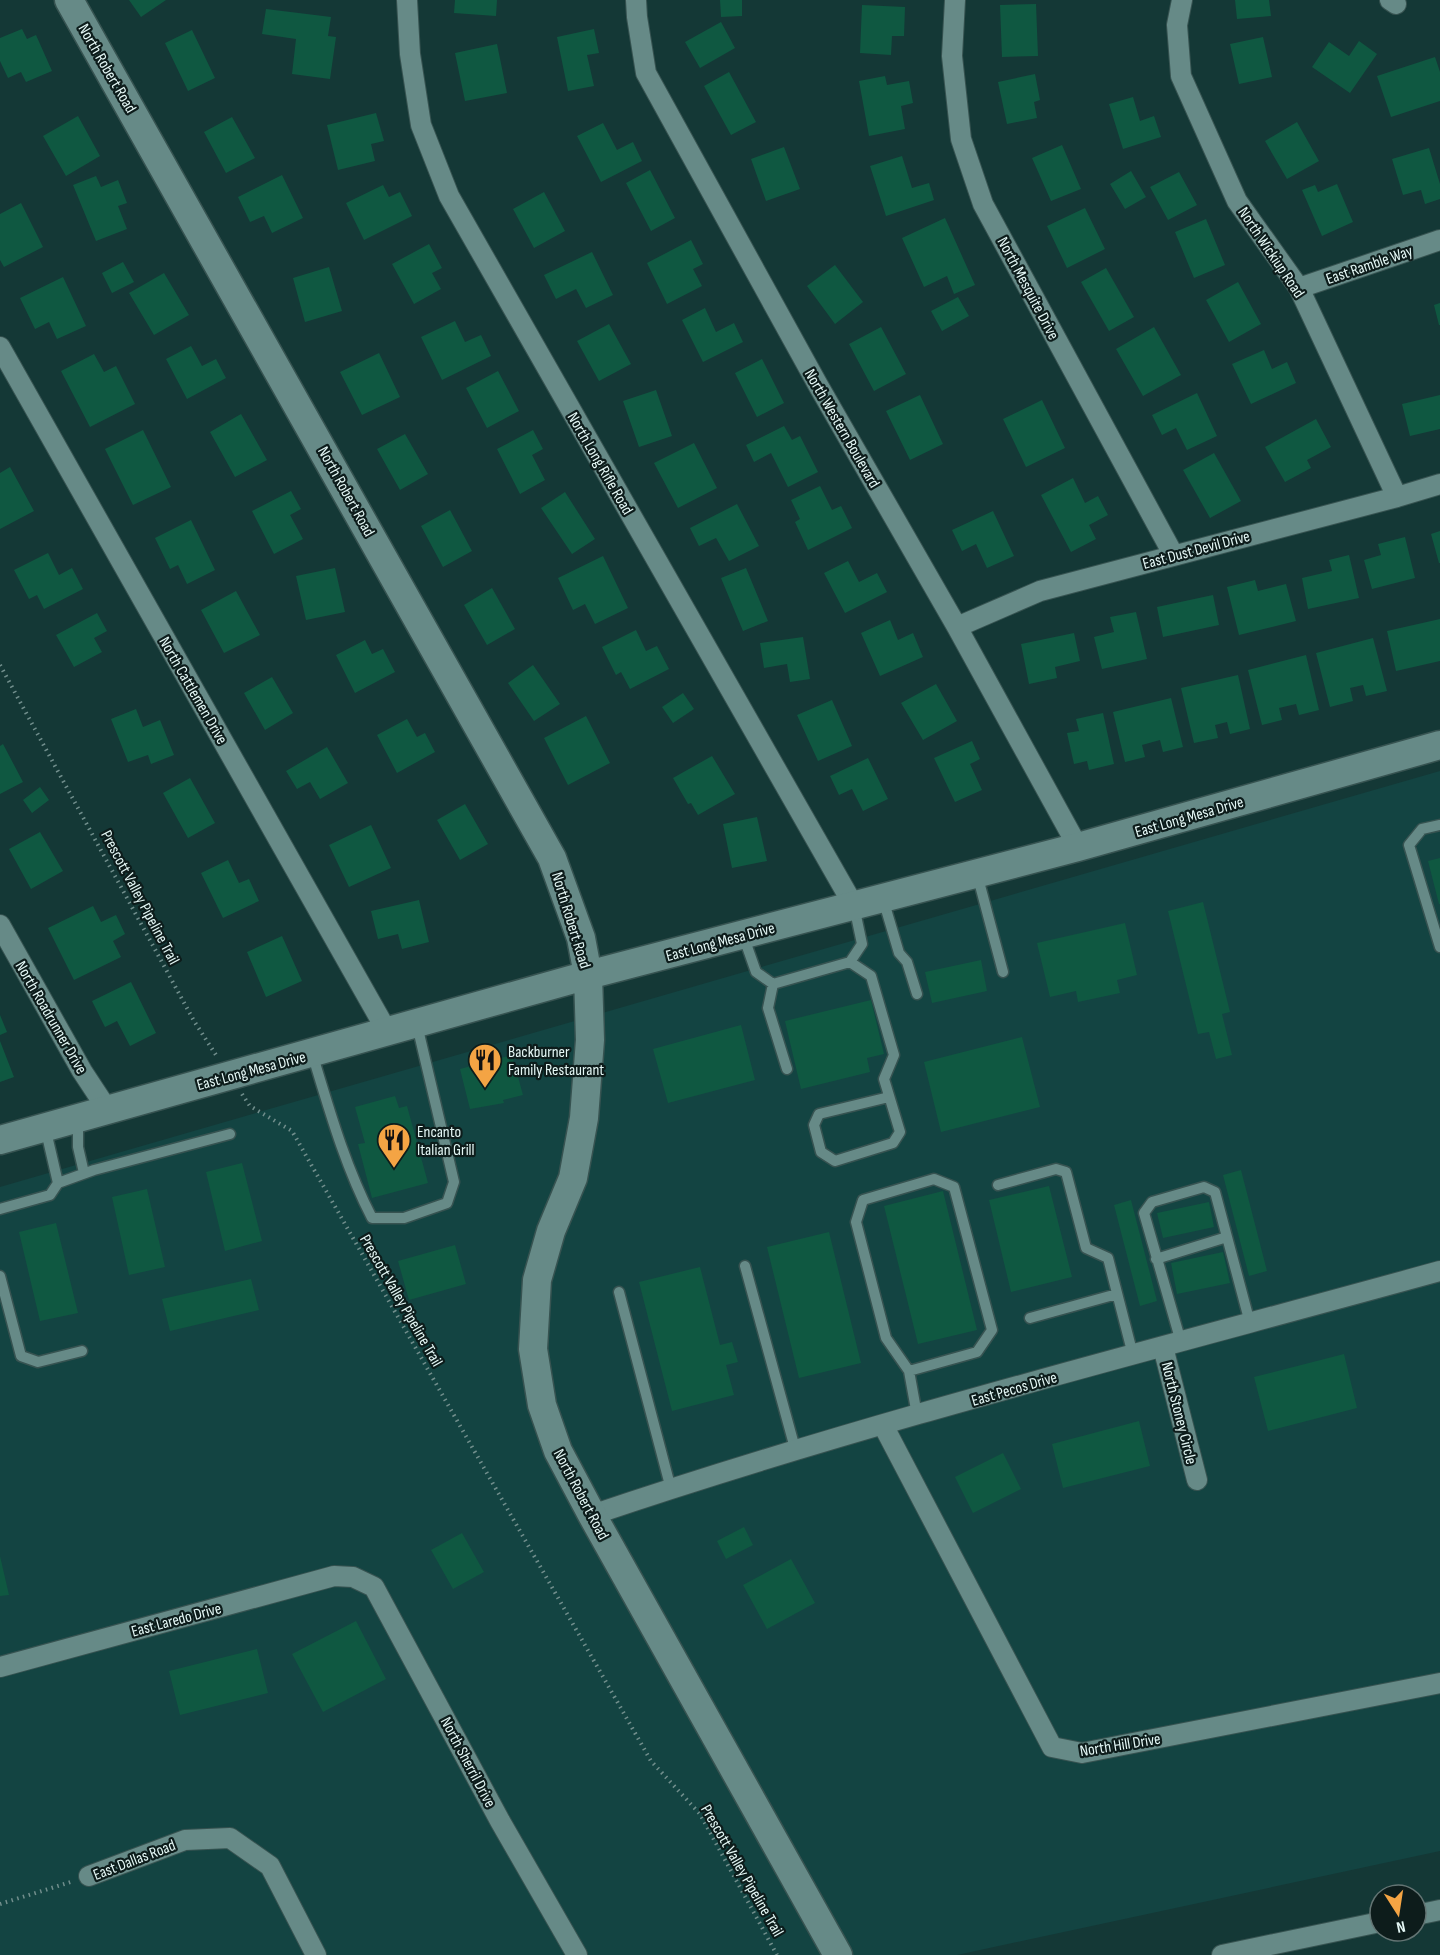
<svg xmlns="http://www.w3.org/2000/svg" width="1440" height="1955" viewBox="0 0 1440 1955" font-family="'Sofia Sans Condensed',sans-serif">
<rect width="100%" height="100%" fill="#143836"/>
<!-- built -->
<path fill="#134442" d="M 1440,771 L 1440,1851 L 957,1955 L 0,1955 L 0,1187 Z"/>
<!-- building -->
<path fill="#0f5841" d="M 129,0 L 166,0 L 141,17 Z
M 455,0 L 497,0 L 496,16 L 454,13 Z
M 720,0 L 742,0 L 742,16 L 721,17 Z
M 1235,0 L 1269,0 L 1271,16 L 1237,19 Z
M 1036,4 L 1038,56 L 1002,57 L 1000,5 Z
M 862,5 L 905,7 L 904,36 L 892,36 L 891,55 L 860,53 Z
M 266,9 L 331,17 L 328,36 L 336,37 L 330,79 L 292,74 L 296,39 L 262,34 Z
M 721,22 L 735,48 L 700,68 L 685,42 Z
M 22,29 L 27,39 L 36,35 L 52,71 L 26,82 L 21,72 L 8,78 L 0,61 L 0,38 Z
M 594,29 L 599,53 L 587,55 L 594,86 L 568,91 L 557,37 Z
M 192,30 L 215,78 L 188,91 L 165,43 Z
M 1263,37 L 1272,77 L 1239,84 L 1230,44 Z
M 1359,41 L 1377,54 L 1350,93 L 1312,67 L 1329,42 L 1349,56 Z
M 497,44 L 507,93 L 465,101 L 455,53 Z
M 1435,57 L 1440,72 L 1440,101 L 1391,117 L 1377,76 Z
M 729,72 L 756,122 L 731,135 L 704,86 Z
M 1035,74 L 1040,100 L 1034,102 L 1037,118 L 1007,124 L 998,82 Z
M 885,76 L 887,85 L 909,81 L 913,103 L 901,106 L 905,129 L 869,136 L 859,81 Z
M 1133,97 L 1140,121 L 1154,116 L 1161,137 L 1123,149 L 1109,104 Z
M 376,113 L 384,141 L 371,144 L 375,161 L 338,170 L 327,125 Z
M 78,116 L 100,156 L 66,176 L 43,136 Z
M 232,117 L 255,158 L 226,173 L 204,132 Z
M 1297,122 L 1319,161 L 1287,179 L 1265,141 Z
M 603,123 L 617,150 L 633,142 L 642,161 L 601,182 L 577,136 Z
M 1062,145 L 1081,189 L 1051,201 L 1032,158 Z
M 784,147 L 800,189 L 766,201 L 751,159 Z
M 1429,148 L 1440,184 L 1440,199 L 1425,204 L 1421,190 L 1403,195 L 1392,159 Z
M 902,156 L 912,188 L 929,183 L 934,200 L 886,216 L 870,166 Z
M 650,170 L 675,218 L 651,231 L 626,183 Z
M 1131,171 L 1146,197 L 1125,209 L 1110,184 Z
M 1179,172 L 1197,205 L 1168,220 L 1150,187 Z
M 282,175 L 303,218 L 272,233 L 264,216 L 250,222 L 238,197 Z
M 96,176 L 101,187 L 118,180 L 127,203 L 118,206 L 127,229 L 96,241 L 73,185 Z
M 1337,184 L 1353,222 L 1322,236 L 1302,190 L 1315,185 L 1318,192 Z
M 383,185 L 389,197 L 400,192 L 412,216 L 364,240 L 346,203 Z
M 544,192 L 565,231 L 534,248 L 513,209 Z
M 21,203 L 43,247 L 4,267 L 0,260 L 0,214 Z
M 1085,208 L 1105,249 L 1067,268 L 1047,226 Z
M 945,218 L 975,285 L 954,294 L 947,276 L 924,287 L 902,238 Z
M 1206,219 L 1225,265 L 1194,278 L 1175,232 Z
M 691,240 L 703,264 L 693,269 L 702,286 L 667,304 L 647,263 Z
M 429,244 L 442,268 L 432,273 L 441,289 L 414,304 L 392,264 Z
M 592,252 L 613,295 L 586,308 L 576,289 L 556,299 L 544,275 Z
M 123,262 L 134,282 L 112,293 L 102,273 Z
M 835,265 L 863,302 L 835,324 L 807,286 Z
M 329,267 L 342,311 L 305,322 L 293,278 Z
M 1106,268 L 1134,317 L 1109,331 L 1081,282 Z
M 164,273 L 189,315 L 154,335 L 129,293 Z
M 63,277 L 86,326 L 57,339 L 49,322 L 35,329 L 20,298 Z
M 1238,282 L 1261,324 L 1229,342 L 1206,300 Z
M 958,297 L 969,316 L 942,331 L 931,311 Z
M 1440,303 L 1440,325 L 1439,325 L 1434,305 Z
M 705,308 L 716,332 L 734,323 L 743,342 L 703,362 L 682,320 Z
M 455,321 L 465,342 L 481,335 L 491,356 L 442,380 L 421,337 Z
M 609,324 L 631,364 L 599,381 L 577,341 Z
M 881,327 L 906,374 L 874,391 L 849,344 Z
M 1154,327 L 1181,375 L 1143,396 L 1116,349 Z
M 191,346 L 202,366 L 216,359 L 226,378 L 187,399 L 166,359 Z
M 1264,350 L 1272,369 L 1287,362 L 1296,383 L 1251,404 L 1232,364 Z
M 379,353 L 400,397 L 362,415 L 340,372 Z
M 94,354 L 104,372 L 116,366 L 135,404 L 90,427 L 61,371 Z
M 762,359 L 784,403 L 757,417 L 735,373 Z
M 498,371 L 519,411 L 487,428 L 466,388 Z
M 656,390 L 672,436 L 639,447 L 623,401 Z
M 1197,393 L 1217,436 L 1187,450 L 1176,428 L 1162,435 L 1152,415 Z
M 920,395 L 943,444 L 910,460 L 886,411 Z
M 1440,395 L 1440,429 L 1410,436 L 1402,404 Z
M 1042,400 L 1065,448 L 1026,467 L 1003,419 Z
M 241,414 L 267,460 L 235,477 L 210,432 Z
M 1316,419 L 1331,447 L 1307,460 L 1311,468 L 1285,482 L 1265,447 Z
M 784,426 L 792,440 L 800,436 L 818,472 L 788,487 L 771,453 L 754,462 L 746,445 Z
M 143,430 L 171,487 L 133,505 L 105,449 Z
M 533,430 L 543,449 L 532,455 L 545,480 L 520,494 L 497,449 Z
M 405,434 L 428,474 L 400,490 L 377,449 Z
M 694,443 L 717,488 L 678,508 L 654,463 Z
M 1214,453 L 1241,501 L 1210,518 L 1183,470 Z
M 10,467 L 34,511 L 0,529 L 0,473 Z
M 1073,478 L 1085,503 L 1098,496 L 1108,515 L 1089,525 L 1096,539 L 1071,552 L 1041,495 Z
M 820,486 L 832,510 L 841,506 L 852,528 L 808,550 L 795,522 L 800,519 L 791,500 Z
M 291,491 L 301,509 L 290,515 L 303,539 L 274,554 L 252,511 Z
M 565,492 L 595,539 L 572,554 L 541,508 Z
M 737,504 L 759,546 L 729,561 L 716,538 L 699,546 L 690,528 Z
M 450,510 L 472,551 L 443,567 L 421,526 Z
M 993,511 L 1014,556 L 987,568 L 976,544 L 962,551 L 952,530 Z
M 191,520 L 215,570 L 187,584 L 178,565 L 170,569 L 155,538 Z
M 1440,531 L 1440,563 L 1439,563 L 1431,534 Z
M 1405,537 L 1415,578 L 1372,589 L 1364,560 L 1381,555 L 1378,544 Z
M 48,553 L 59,575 L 72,568 L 83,589 L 44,609 L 37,595 L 29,599 L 14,570 Z
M 1349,555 L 1359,598 L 1308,609 L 1302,578 L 1332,571 L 1329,560 Z
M 603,556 L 628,608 L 595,624 L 585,604 L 573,610 L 558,578 Z
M 848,561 L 859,582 L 877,573 L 887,592 L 845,613 L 824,573 Z
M 335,568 L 345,612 L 306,620 L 296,576 Z
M 746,568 L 768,621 L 743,631 L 721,578 Z
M 1255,580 L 1258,591 L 1286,584 L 1296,621 L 1239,635 L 1227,587 Z
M 492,588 L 515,629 L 487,645 L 464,605 Z
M 236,591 L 260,635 L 224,653 L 201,610 Z
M 1213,595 L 1219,625 L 1163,637 L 1157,607 Z
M 1136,612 L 1147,659 L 1102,669 L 1094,637 L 1114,632 L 1110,617 Z
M 97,613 L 107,631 L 94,638 L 102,652 L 74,667 L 56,635 Z
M 1440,619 L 1440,661 L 1396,671 L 1387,631 Z
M 890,620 L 898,640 L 913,633 L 923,657 L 880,676 L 861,633 Z
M 636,630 L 646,651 L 657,646 L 669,669 L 630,689 L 621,672 L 616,675 L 602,647 Z
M 1074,633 L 1080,661 L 1055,667 L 1057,678 L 1029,684 L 1021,644 Z
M 803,637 L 810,679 L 790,682 L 787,664 L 764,668 L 760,643 Z
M 1373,638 L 1387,691 L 1366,696 L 1363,685 L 1350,688 L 1353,701 L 1330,707 L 1316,653 Z
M 365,640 L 372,654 L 383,649 L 395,672 L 355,693 L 336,655 Z
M 1306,655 L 1319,710 L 1299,715 L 1296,704 L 1279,708 L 1282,720 L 1262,725 L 1248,670 Z
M 533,665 L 560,704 L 534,721 L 508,683 Z
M 1238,675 L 1250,729 L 1230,734 L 1227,722 L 1215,725 L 1218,738 L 1194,743 L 1181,688 Z
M 272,677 L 293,713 L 265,730 L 244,693 Z
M 936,684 L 957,721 L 923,740 L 901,703 Z
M 683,693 L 694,709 L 673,723 L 662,707 Z
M 1171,698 L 1183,747 L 1163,752 L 1160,740 L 1142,745 L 1145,757 L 1125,762 L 1113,712 Z
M 832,700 L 852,746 L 818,761 L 797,715 Z
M 136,709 L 143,727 L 160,720 L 174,755 L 151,764 L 148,755 L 128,762 L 111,719 Z
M 1103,713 L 1114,764 L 1089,770 L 1087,761 L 1074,764 L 1067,733 L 1079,731 L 1076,719 Z
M 586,716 L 610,763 L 568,785 L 544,738 Z
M 407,719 L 417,737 L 425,733 L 435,752 L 397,773 L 377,735 Z
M 972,741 L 980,759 L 970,764 L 982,790 L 955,802 L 934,758 Z
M 3,744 L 23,782 L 0,794 L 0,746 Z
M 327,747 L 348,783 L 320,799 L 310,782 L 297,789 L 286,771 Z
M 712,756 L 735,794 L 698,815 L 691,803 L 688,804 L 673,778 Z
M 868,758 L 888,799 L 863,811 L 852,789 L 839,795 L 830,776 Z
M 190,778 L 215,823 L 188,838 L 163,793 Z
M 40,787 L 49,800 L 32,813 L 23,800 Z
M 465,804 L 488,844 L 460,860 L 437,820 Z
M 757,817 L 767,861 L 732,868 L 723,824 Z
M 371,825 L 391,868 L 349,887 L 329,845 Z
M 40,832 L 63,871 L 31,889 L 9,849 Z
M 1440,858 L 1440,904 L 1439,904 L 1428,861 Z
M 228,860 L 239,883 L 249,879 L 259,901 L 223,918 L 201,873 Z
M 419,900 L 429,942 L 402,949 L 398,934 L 378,939 L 371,911 Z
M 1203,902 L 1230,1012 L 1222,1014 L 1232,1055 L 1216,1059 L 1209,1032 L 1198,1034 L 1168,911 Z
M 93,906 L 101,922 L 116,915 L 125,934 L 113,941 L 121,957 L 74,980 L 48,928 Z
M 1125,923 L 1137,975 L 1117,980 L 1120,993 L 1078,1002 L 1076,991 L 1050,997 L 1037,943 Z
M 282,936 L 302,981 L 266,997 L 247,952 Z
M 981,960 L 987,991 L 932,1003 L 925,972 Z
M 131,982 L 156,1033 L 130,1046 L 117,1021 L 105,1027 L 92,1001 Z
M 871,1000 L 884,1054 L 867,1058 L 870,1072 L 801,1089 L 785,1021 Z
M 0,1015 L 7,1032 L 0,1035 Z
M 741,1025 L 755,1080 L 668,1103 L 653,1049 Z
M 1022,1037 L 1040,1107 L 941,1132 L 924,1062 Z
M 0,1041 L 14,1077 L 0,1082 Z
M 512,1055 L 523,1095 L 503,1100 L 504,1103 L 470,1109 L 460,1069 Z
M 395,1096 L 399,1108 L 407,1106 L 428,1183 L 372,1198 L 358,1144 L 365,1143 L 355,1107 Z
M 242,1163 L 262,1241 L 225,1251 L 206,1172 Z
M 1241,1170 L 1267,1271 L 1249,1276 L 1223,1175 Z
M 1049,1186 L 1072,1277 L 1011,1292 L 989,1200 Z
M 147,1189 L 165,1267 L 129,1275 L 112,1197 Z
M 943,1191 L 977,1330 L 918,1344 L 884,1206 Z
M 1131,1200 L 1157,1301 L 1140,1306 L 1114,1205 Z
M 1209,1202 L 1214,1227 L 1163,1238 L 1157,1213 Z
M 56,1223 L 78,1313 L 40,1321 L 19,1232 Z
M 829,1232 L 861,1363 L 799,1378 L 767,1247 Z
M 455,1245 L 466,1284 L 409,1300 L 398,1261 Z
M 1223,1252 L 1230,1283 L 1177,1294 L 1171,1263 Z
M 700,1267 L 720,1345 L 732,1342 L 738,1362 L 726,1365 L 734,1395 L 672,1411 L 639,1282 Z
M 251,1279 L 259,1310 L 170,1331 L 162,1299 Z
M 1344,1354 L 1357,1408 L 1268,1431 L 1254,1377 Z
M 1139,1421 L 1150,1466 L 1063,1488 L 1052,1444 Z
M 1003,1453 L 1021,1489 L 973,1513 L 955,1477 Z
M 744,1527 L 753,1545 L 726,1559 L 717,1541 Z
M 462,1533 L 484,1572 L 453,1589 L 431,1550 Z
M 0,1556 L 9,1595 L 0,1596 Z
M 791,1559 L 815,1603 L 767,1629 L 743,1585 Z
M 356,1621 L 386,1679 L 323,1712 L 292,1654 Z
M 257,1649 L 268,1693 L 180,1715 L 169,1671 Z"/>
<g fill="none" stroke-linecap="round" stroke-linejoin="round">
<!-- lane casing -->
<g stroke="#375351" stroke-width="13">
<path id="lane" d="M 1440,825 L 1422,829 L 1409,845 L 1440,947
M 977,874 L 1003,972
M 883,899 L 899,953 L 907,962 L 917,994
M 743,935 L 756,972 L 773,984 L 850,962 L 862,944 L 854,906
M 850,962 L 871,976 L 894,1055 L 884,1079 L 900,1132 L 893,1143 L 835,1161 L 821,1152 L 814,1125 L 819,1114 L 889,1097
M 773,984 L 768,1008 L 787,1069
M 312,1053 C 329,1109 345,1166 372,1218 L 404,1218 L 447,1203 L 454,1182 L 417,1025
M 78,1120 L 78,1147 L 84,1173
M 58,1183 L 94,1170 L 230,1134
M 998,1185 L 1056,1169 L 1066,1172 L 1086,1248 L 1108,1258 L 1133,1355
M 0,1209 L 50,1195 L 58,1183 L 45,1127
M 1156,1259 L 1227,1237
M 745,1266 L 796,1452
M 0,1276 L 21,1356 L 38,1362 L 82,1351
M 619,1292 L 671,1489
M 1030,1318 L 1117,1294
M 1181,1342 L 1144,1213 L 1152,1202 L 1204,1187 L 1215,1192 L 1250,1323
M 909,1371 L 977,1352 L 992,1330 L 954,1187 L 934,1179 L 863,1200 L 856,1222 L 886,1338 L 909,1371 L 917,1415"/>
</g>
<!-- street casing -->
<g stroke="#375351" stroke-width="22">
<path id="street" d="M 407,0 L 410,54 L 421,125 L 449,196 L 854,906
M 636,0 L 637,17 L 646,73 L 818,385 L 957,627 L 1078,847
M 955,0 L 952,56 L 961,139 L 983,204 L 1173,554
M 1182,0 L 1177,25 L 1181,76 L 1237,201 L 1299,288 L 1397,497
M 1390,0 L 1396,4
M 1299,288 L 1440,240
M 0,347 L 388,1033
M 957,627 L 1040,591 L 1397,497 L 1440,484
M 0,925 L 82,1071 L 107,1109
M 1163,1347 L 1197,1480
M 883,1425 L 1052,1747 L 1082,1753 L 1440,1683
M 592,1515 C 870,1421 1157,1349 1440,1271
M 0,1667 L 334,1576 L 353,1577 L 374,1587 L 500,1821 L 577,1955
M 89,1876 L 185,1840 L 230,1838 L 270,1866 L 316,1955
M 1416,1915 L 1440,1910
M 1222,1955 L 1380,1922"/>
</g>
<!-- secondary casing -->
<g stroke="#375351" stroke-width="31">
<path id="secondary" d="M 69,0 L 552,858 L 581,938 L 588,975 L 590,1040 L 584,1118 L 573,1178 L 551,1231 L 537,1280 L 533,1349 L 542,1405 L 558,1451 L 592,1515 L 838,1955
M 0,1140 L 588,975 L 1078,847 L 1440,745"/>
</g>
<!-- path -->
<path stroke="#718e8c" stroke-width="4" stroke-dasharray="1.5 4.5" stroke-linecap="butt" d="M 0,665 L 194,1021 L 216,1055
M 242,1094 L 250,1106 L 292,1131 L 651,1761 L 700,1814 L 777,1955
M 0,1904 L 74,1881"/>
<!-- lane -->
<use href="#lane" stroke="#668a87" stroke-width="10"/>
<!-- street -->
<use href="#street" stroke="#668a87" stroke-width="20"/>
<!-- secondary -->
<use href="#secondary" stroke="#668a87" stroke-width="28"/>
</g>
<!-- icons -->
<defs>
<g id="restaurant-pin" transform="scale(1.725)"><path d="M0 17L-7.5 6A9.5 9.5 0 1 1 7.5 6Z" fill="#f4a444" stroke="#0d1c1b"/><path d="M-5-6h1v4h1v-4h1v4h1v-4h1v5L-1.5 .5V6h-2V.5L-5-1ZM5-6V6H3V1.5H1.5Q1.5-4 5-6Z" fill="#111"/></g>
</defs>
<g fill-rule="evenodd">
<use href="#restaurant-pin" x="485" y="1060"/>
<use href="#restaurant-pin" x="394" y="1140"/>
</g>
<g text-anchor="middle" stroke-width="4.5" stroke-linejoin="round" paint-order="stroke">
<!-- street labels -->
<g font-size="16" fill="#e5f8f6" stroke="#0d1c1b">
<text transform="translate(108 68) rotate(60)" y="6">North Robert Road</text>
<text transform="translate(1272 252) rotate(56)" y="6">North Wickiup Road</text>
<text transform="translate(1369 264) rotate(-19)" y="6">East Ramble Way</text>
<text transform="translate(1029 288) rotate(62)" y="6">North Mesquite Drive</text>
<text transform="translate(843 428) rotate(60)" y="6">North Western Boulevard</text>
<text transform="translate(601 463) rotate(60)" y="6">North Long Rifle Road</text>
<text transform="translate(347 491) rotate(61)" y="6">North Robert Road</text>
<text transform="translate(1196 549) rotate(-15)" y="6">East Dust Devil Drive</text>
<text transform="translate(194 690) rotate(60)" y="6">North Cattlemen Drive</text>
<text transform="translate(1189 816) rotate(-16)" y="6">East Long Mesa Drive</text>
<text transform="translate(141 897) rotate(62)" y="6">Prescott Valley Pipeline Trail</text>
<text transform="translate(572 920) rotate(73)" y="6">North Robert Road</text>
<text transform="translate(720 941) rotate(-15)" y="6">East Long Mesa Drive</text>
<text transform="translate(52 1017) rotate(60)" y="6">North Roadrunner Drive</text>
<text transform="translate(251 1070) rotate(-15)" y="6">East Long Mesa Drive</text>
<text transform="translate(402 1300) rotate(60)" y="6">Prescott Valley Pipeline Trail</text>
<text transform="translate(1014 1388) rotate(-16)" y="6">East Pecos Drive</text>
<text transform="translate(1180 1413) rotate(76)" y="6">North Stoney Circle</text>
<text transform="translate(582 1494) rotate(62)" y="6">North Robert Road</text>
<text transform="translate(176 1619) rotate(-15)" y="6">East Laredo Drive</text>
<text transform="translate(1120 1744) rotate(-9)" y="6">North Hill Drive</text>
<text transform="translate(469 1762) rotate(62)" y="6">North Sherril Drive</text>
<text transform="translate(134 1859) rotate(-21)" y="6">East Dallas Road</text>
<text transform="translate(743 1870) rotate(60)" y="6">Prescott Valley Pipeline Trail</text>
</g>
<!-- poi labels -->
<g font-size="16" fill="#e5f8f6" stroke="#0d1c1b" text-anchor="start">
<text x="508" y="1057">Backburner<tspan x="508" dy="18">Family Restaurant</tspan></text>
<text x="417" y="1137">Encanto<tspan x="417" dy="18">Italian Grill</tspan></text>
</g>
</g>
<!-- north arrow -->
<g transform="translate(1398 1913) rotate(168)"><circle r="28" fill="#0d1c1b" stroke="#637473" stroke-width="1.5"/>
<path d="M0-4.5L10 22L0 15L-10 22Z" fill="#f4a444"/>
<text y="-9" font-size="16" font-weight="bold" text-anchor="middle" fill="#e5f8f6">N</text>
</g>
</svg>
